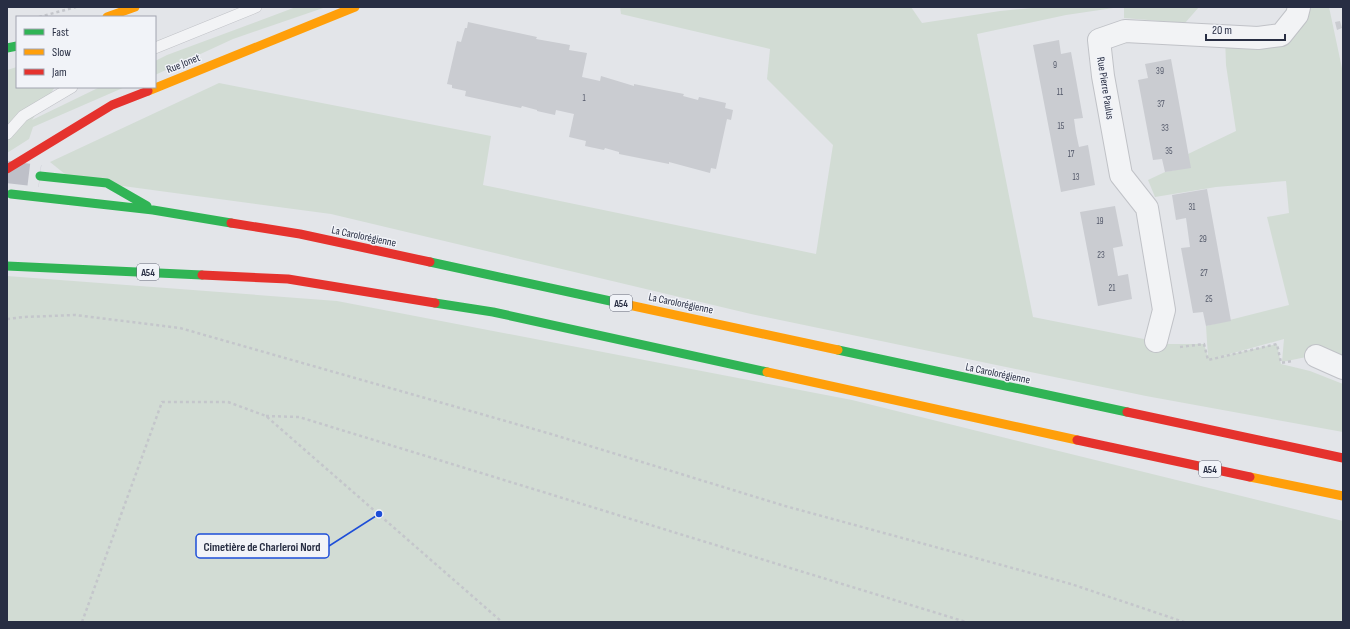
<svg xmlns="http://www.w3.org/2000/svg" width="1350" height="629" viewBox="0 0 1350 629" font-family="'Sofia Sans Condensed',sans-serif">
<rect width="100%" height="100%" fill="#e3e5e9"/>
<!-- green -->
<path fill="#d2dcd4" d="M 296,7 L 326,7 L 233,39 L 155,75 L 155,61 L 167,55 Z
M 620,7 L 911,7 L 922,23 L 1000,11 L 1043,7 L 1120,7 L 1066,15 L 977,34 L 1033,317 L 1169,344 L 1204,344 L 1208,357 L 1206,326 L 1289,305 L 1267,217 L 1289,213 L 1286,181 L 1216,187 L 1155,197 L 1148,180 L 1165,172 L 1190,167 L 1188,154 L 1236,131 L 1226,65 L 1225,36 L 1281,35 L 1296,7 L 1329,7 L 1343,73 L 1343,359 L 1316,355 L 1282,362 L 1284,339 L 1219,357 L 1277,344 L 1281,364 L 1310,371 L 1343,384 L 1343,432 L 1146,396 L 751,314 L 331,214 L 71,179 L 50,162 L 219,83 L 491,136 L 483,185 L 816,254 L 833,145 L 767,79 L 770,49 L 621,14 Z
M 1124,7 L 1199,7 L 1185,23 L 1124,18 Z
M 17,67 L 17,87 L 55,87 L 32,120 L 100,87 L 125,87 L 33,127 L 29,139 L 7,153 L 7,70 Z
M 7,276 L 337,301 L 852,400 L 1343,521 L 1343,622 L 7,622 Z"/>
<!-- building -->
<path fill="#caccd1" d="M 1340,21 L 1342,28 L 1337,30 L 1335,22 Z
M 468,22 L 537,37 L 536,39 L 570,45 L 569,50 L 587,53 L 582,77 L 600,81 L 601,76 L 634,86 L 634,84 L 684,94 L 683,96 L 698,100 L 699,97 L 726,103 L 725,108 L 733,110 L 731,120 L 727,119 L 716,169 L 711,168 L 710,173 L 669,162 L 669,164 L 619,154 L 619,152 L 605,148 L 604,150 L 585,146 L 586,141 L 569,137 L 574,114 L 556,110 L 555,115 L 537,111 L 537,110 L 522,106 L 521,108 L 465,96 L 466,91 L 452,88 L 452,85 L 447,84 L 457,41 L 461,42 L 465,28 L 467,28 Z
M 1059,40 L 1061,54 L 1071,52 L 1083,118 L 1074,119 L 1076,133 L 1079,147 L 1088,145 L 1095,185 L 1061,192 L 1033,45 Z
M 1171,59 L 1191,168 L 1165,172 L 1162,159 L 1153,160 L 1138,80 L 1148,78 L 1145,64 Z
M 1207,189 L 1231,321 L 1206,326 L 1203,312 L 1193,313 L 1181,248 L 1190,247 L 1186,218 L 1176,220 L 1172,195 Z
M 1115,206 L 1123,246 L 1113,248 L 1118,276 L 1128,274 L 1132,299 L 1098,306 L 1080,212 Z"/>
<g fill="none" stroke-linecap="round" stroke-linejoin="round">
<!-- highway-tunnel -->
<path stroke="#bec0c8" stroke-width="22" stroke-dasharray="22 11" stroke-linecap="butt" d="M 7,172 L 40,176"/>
<!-- lane casing -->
<g stroke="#c0c2c7" stroke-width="12">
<path id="lane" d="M 155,48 L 256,7
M 7,134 L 23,116 L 72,87"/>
</g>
<!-- street casing -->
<g stroke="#c0c2c7" stroke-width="24">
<path id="street" d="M 1156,341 L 1164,310 L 1147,208 L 1121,175 L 1103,76 L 1099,40 L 1125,31 L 1258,38 L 1281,35 L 1297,15 L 1299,7
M 1316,356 L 1343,368"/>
</g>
<!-- path -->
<path stroke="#c4c6cb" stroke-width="2.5" stroke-dasharray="3 3" stroke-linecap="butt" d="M 39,17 L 76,7
M 7,319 L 24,317 L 75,315 L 180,328 L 551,434 L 785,506 L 1071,584 L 1184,622
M 1180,347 L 1204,344 L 1208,360 L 1277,344 L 1281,363 L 1292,361
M 266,416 L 299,417 L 966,622
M 82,622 L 162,402 L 228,402 L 266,416 L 502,622"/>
<!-- lane -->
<use href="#lane" stroke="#f2f3f5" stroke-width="11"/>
<!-- street -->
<use href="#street" stroke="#f2f3f5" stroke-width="22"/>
<!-- fast -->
<path stroke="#30b455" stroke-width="9" d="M 7,48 L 17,46
M 40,176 L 107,183 L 147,206
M 11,194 L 153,210 L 231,223
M 430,262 L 615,302
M 7,266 L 202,275
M 435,303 L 493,312 L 767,372
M 838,350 L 1127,412"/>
<!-- slow -->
<path stroke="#ff9f0a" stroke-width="9" d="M 107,17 L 135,7
M 148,91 L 355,7
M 615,302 L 838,350
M 767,372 L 1077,440
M 1250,477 L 1343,496"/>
<!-- jam -->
<path stroke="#e5322d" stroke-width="9" d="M 7,169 L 112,105 L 148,91
M 231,223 L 300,234 L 430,262
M 202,275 L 288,279 L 435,303
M 1127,412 L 1343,458
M 1077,440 L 1250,477"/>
</g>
<g text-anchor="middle" stroke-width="3" stroke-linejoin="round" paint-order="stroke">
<!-- number labels -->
<g font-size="9" fill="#525768">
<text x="1055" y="68">9</text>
<text x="1160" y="74">39</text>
<text x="1060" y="95">11</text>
<text x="584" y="101">1</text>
<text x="1161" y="107">37</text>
<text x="1061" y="129">15</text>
<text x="1165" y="131">33</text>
<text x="1169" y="154">35</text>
<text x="1071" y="157">17</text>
<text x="1076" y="180">13</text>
<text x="1192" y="210">31</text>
<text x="1100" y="224">19</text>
<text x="1203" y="242">29</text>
<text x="1101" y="258">23</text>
<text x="1204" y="276">27</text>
<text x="1112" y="291">21</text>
<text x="1209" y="302">25</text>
</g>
<!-- shield labels -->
<g fill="#f1f3f8" stroke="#646979" stroke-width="1">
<rect x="137" y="264" width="22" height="16" rx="3"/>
<rect x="610" y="295" width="22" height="16" rx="3"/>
<rect x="1199" y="461" width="22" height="16" rx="3"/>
</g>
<g font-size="10" font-weight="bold" fill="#282e43">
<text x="148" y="276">A54</text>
<text x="621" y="307">A54</text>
<text x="1210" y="473">A54</text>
</g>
<!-- street labels -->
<g font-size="11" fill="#282e43" stroke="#f1f3f8">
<text transform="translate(183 63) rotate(-22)" y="4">Rue Jonet</text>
<text transform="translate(1106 88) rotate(81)" y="4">Rue Pierre Paulus</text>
<text transform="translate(364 236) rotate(12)" y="4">La Carolorégienne</text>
<text transform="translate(681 303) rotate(12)" y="4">La Carolorégienne</text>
<text transform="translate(998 373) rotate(12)" y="4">La Carolorégienne</text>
</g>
</g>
<!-- callouts -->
<path fill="none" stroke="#1d4ed8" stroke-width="1.5" d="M379 514L329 546"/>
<circle fill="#1d4ed8" stroke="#f1f3f8" stroke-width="1.5" cx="379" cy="514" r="4"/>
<rect fill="#f1f3f8" stroke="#1d4ed8" stroke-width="1.5" x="196" y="534" width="133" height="24" rx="4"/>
<g font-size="12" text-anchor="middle" font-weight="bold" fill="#282e43">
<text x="262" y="551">Cimetière de Charleroi Nord</text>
</g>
<!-- border -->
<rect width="1350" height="629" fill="none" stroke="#282e43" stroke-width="16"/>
<!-- legend -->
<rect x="16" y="16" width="140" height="72" fill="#f1f3f8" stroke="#a1a4b0"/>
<rect x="24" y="29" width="20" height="6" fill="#30b455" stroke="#a1a4b0"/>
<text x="52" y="36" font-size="12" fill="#282e43">Fast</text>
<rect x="24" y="49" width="20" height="6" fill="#ff9f0a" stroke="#a1a4b0"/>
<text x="52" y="56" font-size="12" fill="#282e43">Slow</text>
<rect x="24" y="69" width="20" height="6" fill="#e5322d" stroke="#a1a4b0"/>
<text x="52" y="76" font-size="12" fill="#282e43">Jam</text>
<!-- scale -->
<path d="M1206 34v6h79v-6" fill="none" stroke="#282e43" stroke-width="2"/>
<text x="1212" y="34" font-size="12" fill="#282e43" stroke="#f1f3f8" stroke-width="3" paint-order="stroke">20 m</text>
</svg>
